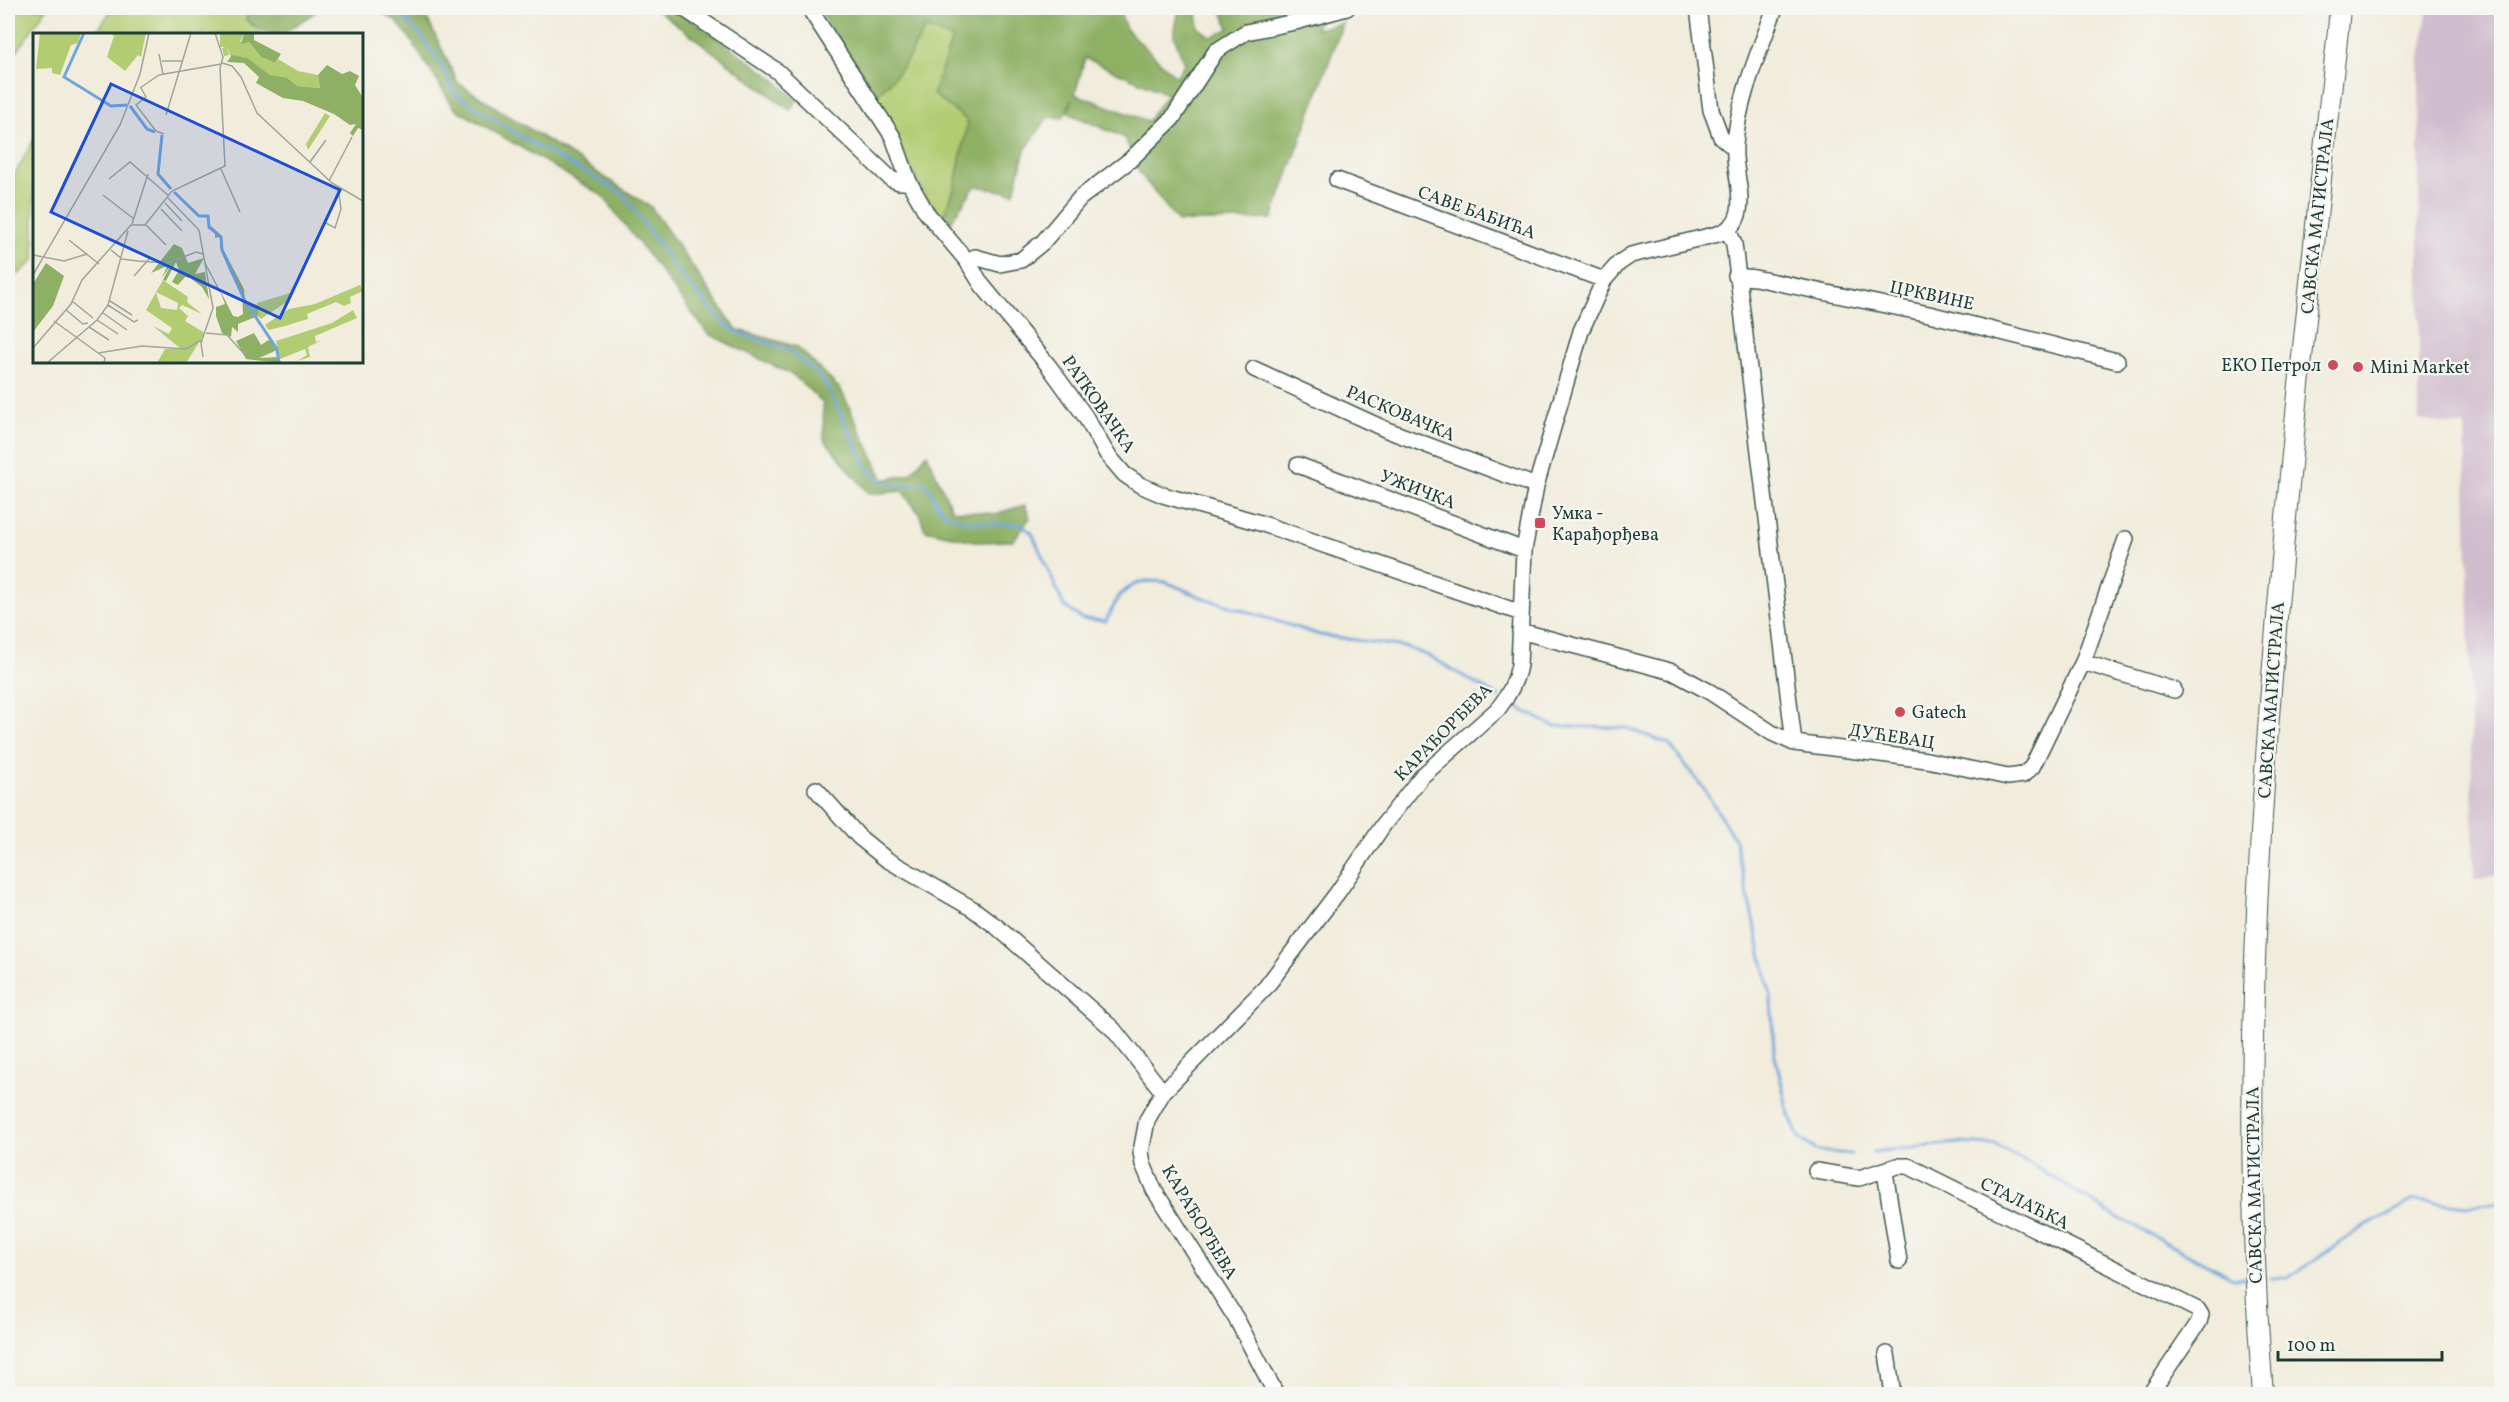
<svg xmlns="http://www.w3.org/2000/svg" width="2509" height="1402" viewBox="0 0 2509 1402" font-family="Vollkorn,serif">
<rect width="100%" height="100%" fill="#f6f6f2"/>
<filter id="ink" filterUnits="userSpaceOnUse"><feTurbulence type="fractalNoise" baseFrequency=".0167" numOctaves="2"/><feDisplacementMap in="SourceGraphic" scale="12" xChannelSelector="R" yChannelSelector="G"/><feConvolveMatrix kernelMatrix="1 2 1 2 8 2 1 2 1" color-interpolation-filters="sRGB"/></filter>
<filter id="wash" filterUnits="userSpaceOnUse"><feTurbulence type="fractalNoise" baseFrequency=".008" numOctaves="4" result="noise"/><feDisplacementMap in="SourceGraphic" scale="24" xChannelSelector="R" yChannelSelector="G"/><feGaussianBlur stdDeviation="1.35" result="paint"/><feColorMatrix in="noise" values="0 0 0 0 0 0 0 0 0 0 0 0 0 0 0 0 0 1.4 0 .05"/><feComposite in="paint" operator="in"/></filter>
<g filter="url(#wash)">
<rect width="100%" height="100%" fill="#f1ecdb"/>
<!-- industrial -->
<path fill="#d0bdcd" d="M 2428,8 L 2501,8 L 2502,874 L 2474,880 L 2465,427 L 2419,420 L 2419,64 Z"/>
<!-- green -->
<path fill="#b2cc72" stroke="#688453" stroke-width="1.5" d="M 8,8 L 47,8 L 8,64 Z
M 113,8 L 250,8 L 246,20 L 263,34 L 95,34 Z
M 925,28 L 953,39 L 933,94 L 968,121 L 954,190 L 941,221 C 914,182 897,138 874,97 C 898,77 911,55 925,28 Z
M 34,139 L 34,260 L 19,274 L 8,253 L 8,187 Z"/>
<!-- forest -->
<path fill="#8db064" stroke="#56764c" stroke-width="1.5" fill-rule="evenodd" d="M 250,8 L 322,8 L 282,34 L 269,34 L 246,20 Z
M 374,8 L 419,8 L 426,16 L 458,83 L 651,207 L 736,329 L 797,347 L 841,390 L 884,480 L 910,474 L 927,454 L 952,510 L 995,514 L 1025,505 L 1030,518 L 1013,541 L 979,542 L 925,530 L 919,513 L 902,491 L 869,494 L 824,439 L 823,403 L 793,375 L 708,334 L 603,196 L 454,108 L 407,34 L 395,20 Z
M 655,8 L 675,8 L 772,77 L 797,101 L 790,110 Z
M 818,8 L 1119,8 L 1126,29 L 1176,77 L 1184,64 L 1174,35 L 1179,8 L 1197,8 L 1198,27 L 1211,37 L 1229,29 L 1221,8 L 1321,8 L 1316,29 L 1343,23 L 1272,219 L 1178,222 L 1139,172 L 1125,138 L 1068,113 L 1072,99 L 1063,118 L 1048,117 L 1025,150 L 1014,193 L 975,186 L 949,224 L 941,221 L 954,190 L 968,121 L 933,94 L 952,39 L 925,28 C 911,55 898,77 874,97 ZM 1085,58 L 1167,94 L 1148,121 L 1075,94 Z"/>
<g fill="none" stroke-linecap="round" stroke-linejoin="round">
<!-- stream -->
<path stroke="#70a5dd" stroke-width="3" d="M 395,8 L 425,40 L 440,63 L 454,93 L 520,136 L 623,194 L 676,269 L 718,317 L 734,331 L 788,350 L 815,372 L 827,386 L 866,465 L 878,480 L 895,485 L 926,483 C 931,491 934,501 940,508 C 954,525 1001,524 1021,524 L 1032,533 L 1064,606 L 1082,619 L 1106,621 L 1119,596 L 1131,586 L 1146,581 L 1166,582 L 1201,597 L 1320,635 L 1406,647 L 1429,656 L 1499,697
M 1507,702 L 1553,726 L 1627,728 L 1669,744 L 1704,789 L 1735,840 L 1771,997 L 1774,1051 L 1788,1112 L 1799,1138 L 1818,1151 L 1851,1154
M 1873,1152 L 1957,1143 L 1994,1145 L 2031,1164 L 2110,1213 L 2233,1278 L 2249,1278
M 2270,1278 L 2288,1278 L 2359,1230 L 2414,1200 L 2468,1206 L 2502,1203"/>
</g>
</g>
<g filter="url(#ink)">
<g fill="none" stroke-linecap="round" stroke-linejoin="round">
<!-- minor casing -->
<g stroke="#3e574d" stroke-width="18">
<path id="minor" d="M 683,8 L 777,71 L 891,179 L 899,182 L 909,182
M 809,8 L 893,137 L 909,182 L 926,212 L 967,261 L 982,285 L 1048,365 L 1085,416 L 1107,454 L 1124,474 L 1140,485 L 1163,495 L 1260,523 L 1521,613
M 1698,8 L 1711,110 L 1721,137 L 1734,148
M 1337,180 L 1604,280
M 1728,229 L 1734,244 L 1794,743
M 967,261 L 975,257 L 1000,264 L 1021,260 L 1043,242 L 1080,198 L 1130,160 L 1172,119 L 1216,51 L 1246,32 L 1295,22 L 1347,8
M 1736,276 L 1755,278 L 1929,314 L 2117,361
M 1254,369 L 1387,430 L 1536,486
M 1298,465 L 1524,550
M 1520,631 L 1673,672 L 1710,692 L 1772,733 L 1794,743 L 1927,760 L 2008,777 L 2023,775 L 2032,767 L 2083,662 L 2126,539
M 2083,662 L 2174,690
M 816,789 L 859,837 L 886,859 L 973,909 L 997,927 L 1113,1029 L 1163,1092
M 1816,1171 L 1859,1178 L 1897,1166 L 1908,1166 L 2198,1310 L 2201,1315 L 2199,1322 L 2150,1394
M 1885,1172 L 1899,1261
M 1887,1354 L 1893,1394
M 1276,1394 L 1237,1320 L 1154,1190 L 1143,1164 L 1141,1152 L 1147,1120 L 1163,1092 L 1266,987 L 1338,892 L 1384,824 L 1422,776 L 1498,709 C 1509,695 1516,682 1519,665 L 1524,550 L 1536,486 L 1581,331 L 1604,280 L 1619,263 L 1631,255 L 1718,234 C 1729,230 1737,223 1739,211 C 1743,190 1733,167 1735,146 C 1737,101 1760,50 1775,8"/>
</g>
<!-- major casing -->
<g stroke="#3e574d" stroke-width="22">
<path id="major" d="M 2263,1394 C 2236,1065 2264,732 2297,404 C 2306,323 2314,241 2323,160 C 2328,110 2336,59 2340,8"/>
</g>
<!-- minor -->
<use href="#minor" stroke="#fff" stroke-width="15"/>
<!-- major -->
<use href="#major" stroke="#fff" stroke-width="20"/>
</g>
</g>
<!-- markers -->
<g fill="#d1495b" stroke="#f6f6f2" stroke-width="2">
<circle cx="2333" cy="365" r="6"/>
<circle cx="2358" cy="367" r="6"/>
<rect x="1534" y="517" width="12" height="12" rx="3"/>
<circle cx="1900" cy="712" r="6"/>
</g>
<g text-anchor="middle" stroke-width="4.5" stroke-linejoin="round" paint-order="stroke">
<!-- street labels -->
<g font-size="18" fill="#1f3d34" stroke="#f6f6f2">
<text transform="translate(1477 212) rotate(20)" y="6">САВЕ БАБИЋА</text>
<text transform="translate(2317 216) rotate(-84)" y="6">САВСКА МАГИСТРАЛА</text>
<text transform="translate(1932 295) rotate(12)" y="6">ЦРКВИНЕ</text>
<text transform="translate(1099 404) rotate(55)" y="6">РАТКОВАЧКА</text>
<text transform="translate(1401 413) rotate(23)" y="6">РАСКОВАЧКА</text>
<text transform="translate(1418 489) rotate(21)" y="6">УЖИЧКА</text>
<text transform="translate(2271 700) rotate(-86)" y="6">САВСКА МАГИСТРАЛА</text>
<text transform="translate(1443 732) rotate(-45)" y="6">КАРАЂОРЂЕВА</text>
<text transform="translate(1892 736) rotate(9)" y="6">ДУЋЕВАЦ</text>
<text transform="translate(2254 1185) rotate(-91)" y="6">САВСКА МАГИСТРАЛА</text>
<text transform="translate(2025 1203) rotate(26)" y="6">СТАЛАЋКА</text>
<text transform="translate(1200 1222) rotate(59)" y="6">КАРАЂОРЂЕВА</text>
</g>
<!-- poi labels -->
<g font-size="18" fill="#1f3d34" stroke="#f6f6f2" text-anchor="start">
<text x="2321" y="371" text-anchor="end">ЕКО Петрол</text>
<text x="2370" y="373">Mini Market</text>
<text x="1552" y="519">Умка -<tspan x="1552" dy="21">Карађорђева</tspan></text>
<text x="1912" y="718">Gatech</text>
</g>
</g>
<!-- overview -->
<g transform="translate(33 33)">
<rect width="330" height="330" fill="#f1ecdb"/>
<path d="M 7,0 L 48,0 L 45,10 L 38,12 L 27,42 L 19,40 L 19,35 L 3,36 ZM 77,0 L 113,0 L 108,24 L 105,22 L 92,38 L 74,24 L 81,3 ZM 187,0 L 211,0 L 207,9 L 216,9 L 228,24 L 242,30 L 245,26 L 265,38 L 285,42 L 287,55 L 264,53 L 237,42 L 210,24 L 198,24 L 194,14 L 196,22 L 191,23 L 189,15 L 193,14 L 187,14 ZM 292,80 L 297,83 L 275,117 L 273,111 ZM 130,247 L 155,264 L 154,269 L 169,281 L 149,272 L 146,275 L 155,283 L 152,288 L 172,300 L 153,330 L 124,330 L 132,316 L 148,316 L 120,293 L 136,301 L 139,295 L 113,277 ZM 123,259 L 145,270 L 144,277 L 128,275 ZM 327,252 L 330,258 L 317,264 L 318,270 L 311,273 L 303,269 L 274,281 L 275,286 L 252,293 L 236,297 L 232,292 L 256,276 L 282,271 ZM 257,260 L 258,266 L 228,286 L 225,283 L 224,270 ZM 320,277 L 324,285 L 282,303 L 283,309 L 289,307 L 275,314 L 277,324 L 264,328 L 274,322 L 272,316 L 247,326 L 243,308 L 299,290 Z" fill="#b2cc72" fill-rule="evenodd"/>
<path d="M 211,0 L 221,0 L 221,7 L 248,21 L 242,30 L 228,24 L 216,9 L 208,11 ZM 199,22 L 214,25 L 237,42 L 254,45 L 264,53 L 287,55 L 285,42 L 294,32 L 309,41 L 317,38 L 326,43 L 322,52 L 330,65 L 330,97 L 325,95 L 320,103 L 317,100 L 323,91 L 317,92 L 301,81 L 270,68 L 250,65 L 223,50 L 226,44 L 211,30 L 194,29 ZM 178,193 L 189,203 L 189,214 L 211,256 L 212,267 L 226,273 L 225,283 L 205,291 L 205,299 L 199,294 L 198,304 L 189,300 L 183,283 L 183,274 L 192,271 L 186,255 L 200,283 L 205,284 L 210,281 L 209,258 L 197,239 L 187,214 L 187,204 L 182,205 L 182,198 L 175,196 ZM 141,211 L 149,215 L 155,230 L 171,225 L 162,241 L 172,239 L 176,266 L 169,254 L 157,245 L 152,244 L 145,252 L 139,249 L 146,237 L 143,229 L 133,248 L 130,247 L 138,231 L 129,245 L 134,233 L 118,240 ZM 13,230 L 31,243 L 20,273 L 0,299 L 0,251 ZM 221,300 L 228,312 L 237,306 L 244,317 L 226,325 L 246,324 L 248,330 L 213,326 L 203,308 Z" fill="#8db064"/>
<path fill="none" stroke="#70a5dd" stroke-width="3" d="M 51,0 L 31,44 L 78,73 L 94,72M 97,73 L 114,96 L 122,99M 129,102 L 125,141 L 138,156M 141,159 L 166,183 L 175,183 L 176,194 L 188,204 L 189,217 L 212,268 L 244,316 L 246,330"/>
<path fill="none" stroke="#9da698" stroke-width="1.5" d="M 126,21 L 130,41M 129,28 L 149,28M 189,30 L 199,33 L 208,44 L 224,80 L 299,150 L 330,168M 107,55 L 126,42 L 188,31M 108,55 L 113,64 L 103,72 L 123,98 L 131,101M 133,82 L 158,0M 277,129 L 293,107M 188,136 L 207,179M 76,146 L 97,129 L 136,163M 296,148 L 319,104M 70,162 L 101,186M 135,165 L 166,197 L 180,275 L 168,310 L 170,324M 132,170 L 149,188M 128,176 L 149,198M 293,190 L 302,195 L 308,176 L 305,155M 99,191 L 115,141M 113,192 L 133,212M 36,207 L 66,231M 78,217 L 89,226 L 105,228 L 135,230 L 163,219 L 170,221M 0,222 L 31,228 L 54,221M 172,230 L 187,259M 0,242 L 87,92 L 107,41 L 116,0M 101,243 L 116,226M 39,268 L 60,285M 77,268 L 99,282M 75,272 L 101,289 L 105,287M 33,277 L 50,291 L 55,290M 70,280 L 94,297M 64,287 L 85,301M 21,288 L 72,325 L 71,330M 56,294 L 76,307M 173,300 L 194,302 L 214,324M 0,315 L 38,271 L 49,247 L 98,192 L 112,192 L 139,158 L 192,133 L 187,35 L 190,24 L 182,0M 65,320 L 109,313 L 153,316 L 168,307M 14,330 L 64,287 L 75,272 L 95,198"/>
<path fill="#1d4ed8" fill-opacity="0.15" stroke="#1d4ed8" stroke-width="3" d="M 78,51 L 307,157 L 247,285 L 18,179 Z"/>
<rect width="330" height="330" fill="none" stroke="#1f3d34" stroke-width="3"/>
</g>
<!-- margin -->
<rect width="2509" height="1402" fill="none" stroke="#f6f6f2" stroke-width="30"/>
<!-- scale -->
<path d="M2278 1351v9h164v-9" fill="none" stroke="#1f3d34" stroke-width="3"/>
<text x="2287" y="1351" font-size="18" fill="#1f3d34" stroke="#f6f6f2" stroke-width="4.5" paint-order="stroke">100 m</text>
</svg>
